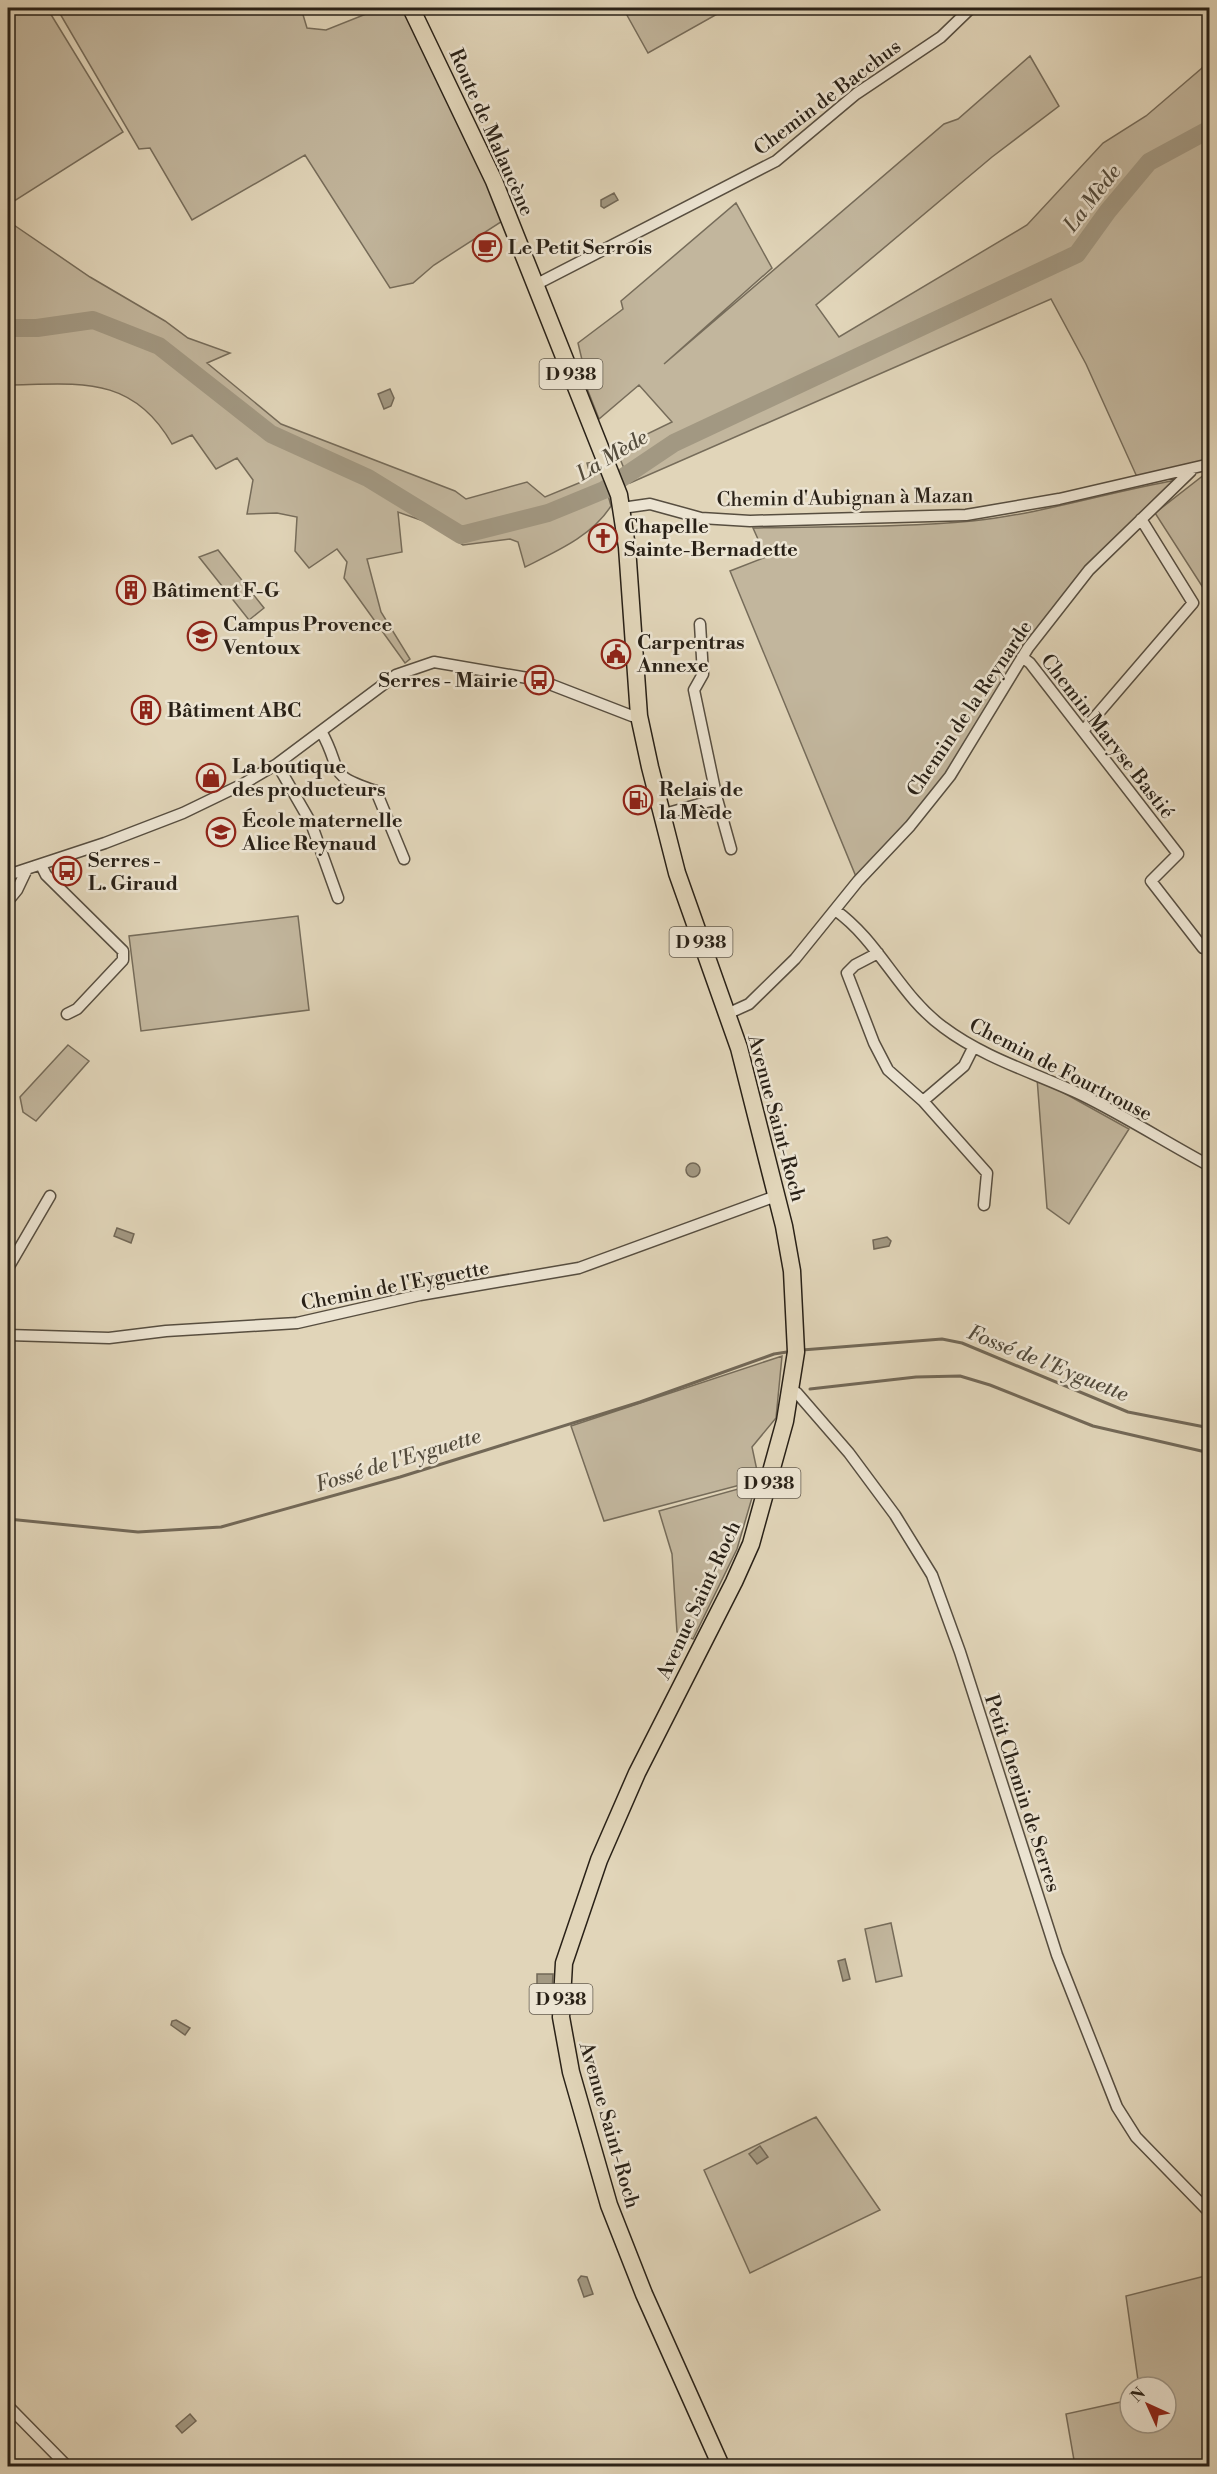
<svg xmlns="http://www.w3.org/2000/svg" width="1217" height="2474" viewBox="0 0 1217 2474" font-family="'Libre Bodoni',serif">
<rect width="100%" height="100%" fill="#e1d5b9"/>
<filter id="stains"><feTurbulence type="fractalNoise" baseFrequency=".00333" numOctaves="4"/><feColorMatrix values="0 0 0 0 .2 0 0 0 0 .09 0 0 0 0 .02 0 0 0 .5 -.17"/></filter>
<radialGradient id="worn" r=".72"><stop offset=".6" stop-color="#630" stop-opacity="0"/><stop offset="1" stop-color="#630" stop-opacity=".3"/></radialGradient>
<!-- green -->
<path fill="#c2b69d" stroke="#766c5a" stroke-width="1.5" d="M 47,8 L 123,132 L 8,205 L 8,10 Z
M 62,8 L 301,8 L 307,28 L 326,30 L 381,8 L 406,8 L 504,220 L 434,265 L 413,283 L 390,288 L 305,155 L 192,220 L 150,148 L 139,149 L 59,12 Z
M 623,8 L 728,8 L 648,53 Z
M 1030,56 L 1059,106 L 992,157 L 816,305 L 839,337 L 1027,225 L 1103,143 L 1146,116 L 1202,68 L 1209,56 L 1209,460 L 1137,477 L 1086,364 L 1051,299 L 630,483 L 616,449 L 672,422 L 639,385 L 599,419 L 579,368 L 583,364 L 578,343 L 623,309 L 621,301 L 736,203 L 772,268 L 664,364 L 944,124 L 958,119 Z
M 8,221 L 90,277 L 165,321 L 188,338 L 230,353 L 207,363 L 281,424 L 455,491 L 466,499 L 527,482 L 545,497 L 591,478 L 587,463 L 599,461 L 611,506 C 592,536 557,551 525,567 L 518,542 L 510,539 L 463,545 L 429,523 L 398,512 L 402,552 L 367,559 L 381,612 L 410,659 L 405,663 L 344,578 L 347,562 L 337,549 L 309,568 L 295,551 L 297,517 L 277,513 L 247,514 L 253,480 L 237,458 L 216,469 L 192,435 L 172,444 C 132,374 78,384 8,385 Z
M 1209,471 L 1210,471 L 1209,597 L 1155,513 Z
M 1177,480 L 1094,558 L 949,774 L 857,879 L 730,571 L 766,557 L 753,528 C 825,526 899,528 972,521 C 1041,514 1108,492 1177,480 Z
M 8,483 L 12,490 L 14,538 L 8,541 Z
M 218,550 L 264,608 L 249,620 L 199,557 Z
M 298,916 L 309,1010 L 141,1031 L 129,936 Z
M 68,1045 L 89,1061 L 36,1121 L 23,1112 L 20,1097 Z
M 1037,1078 L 1129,1129 L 1069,1224 L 1047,1208 Z
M 782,1356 L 776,1418 L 752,1447 L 759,1480 L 604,1521 L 571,1426 Z
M 756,1484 L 737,1549 L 693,1639 L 677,1632 L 672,1554 L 659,1511 Z
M 891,1923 L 902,1976 L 876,1982 L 865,1929 Z
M 816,2117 L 880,2210 L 750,2273 L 704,2170 Z
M 1209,2275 L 1209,2466 L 1075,2466 L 1066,2414 L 1130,2400 L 1130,2423 L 1166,2423 L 1166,2387 L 1139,2387 L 1126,2296 Z"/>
<!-- water -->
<path fill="#a29882" stroke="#726857" stroke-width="1.5" d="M 614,193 L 618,200 L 604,208 L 601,206 L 601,200 Z
M 390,389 L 394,398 L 391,406 L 384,409 L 378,394 Z
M686 1170a7 7 0 1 1 14 0a7 7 0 1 1-14 0Z
M 117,1228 L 134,1234 L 131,1243 L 114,1236 Z
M 887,1237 L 891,1241 L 889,1246 L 874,1249 L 873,1240 Z
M 845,1959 L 850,1979 L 843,1981 L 838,1961 Z
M 537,1974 L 553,1974 L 552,1992 L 537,1990 Z
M 176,2020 L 190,2028 L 185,2035 L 171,2025 L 172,2021 Z
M 760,2146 L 768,2157 L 757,2164 L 749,2154 Z
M 581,2276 L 587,2277 L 593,2294 L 584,2297 L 578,2280 Z
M 190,2414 L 196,2421 L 182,2433 L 176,2426 Z"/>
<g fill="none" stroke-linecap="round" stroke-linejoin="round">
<!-- stream -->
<path stroke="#726857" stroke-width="3" d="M 802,1350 L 942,1339 L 962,1343 L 1128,1412 L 1210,1428
M 810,1389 L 916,1377 L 960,1376 L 990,1385 L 1093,1426 L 1210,1453
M 8,1519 L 138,1532 L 221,1527 L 400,1477 L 640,1402 L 774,1354 L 787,1352"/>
<!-- river -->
<path stroke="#a29882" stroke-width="18" d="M 8,328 L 37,328 L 93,320 L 159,346 L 271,434 L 368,478 L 461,535 L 548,513 L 604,490 L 674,443 L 1077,254 L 1108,211 L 1149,162 L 1210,129"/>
<!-- street casing -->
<g stroke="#574e40" stroke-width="13">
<path id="street" d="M 535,285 L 776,161 L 856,94 L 941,37 L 971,8
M 622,508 L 650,504 L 701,518 L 750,521 L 966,515 L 1059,499 L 1210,464
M 1022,657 L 1030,663 L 1178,854 L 1151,881 L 1203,948
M 321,731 C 344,772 324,774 376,791 L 404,859
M 1083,731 L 1193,603 L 1141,519
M 277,764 L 311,823 L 338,898
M 717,799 L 731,849
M 661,815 L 717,799 L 694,690 L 703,674 L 700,624
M 41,865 L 46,875 L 123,951 L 123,960 L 77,1009 L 67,1014
M 8,875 L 105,843 L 183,813 L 243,784 L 277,764 L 396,675 L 434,662 L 539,680 L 632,716 L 639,716
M 56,885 L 67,871 L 69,855
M 8,901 L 17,890 L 27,869
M 835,910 C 879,941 900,996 943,1027 C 984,1058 1035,1073 1082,1095 C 1125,1116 1167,1143 1210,1166
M 878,953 L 855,965 L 847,973 L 874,1043 L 888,1070 L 923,1101 L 964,1066 L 973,1048
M 727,1014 L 749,1004 L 795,959 L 858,881 L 910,826 L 950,776 L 1028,648 L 1089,570 L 1191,471
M 923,1101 L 987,1173 L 984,1205
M 8,1268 L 50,1196
M 8,1335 L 109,1338 L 166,1331 L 297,1323 L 420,1295 L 579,1268 L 776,1196
M 792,1391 L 797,1393 L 849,1453 L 895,1515 L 932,1575 L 960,1652 L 1057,1955 L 1117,2107 L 1136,2137 L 1210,2213
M 8,2406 L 67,2466"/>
</g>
<!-- primary casing -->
<g stroke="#292117" stroke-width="19">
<path id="primary" d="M 411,8 L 494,181 L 619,495 L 627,547 L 639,716 L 650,767 L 677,873 L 739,1048 L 784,1226 L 792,1271 L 796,1352 L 785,1421 L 751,1544 L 734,1582 L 637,1773 L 599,1860 L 564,1963 L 561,2017 L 571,2072 L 609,2205 L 644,2294 L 721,2466"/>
</g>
<!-- street -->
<use href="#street" stroke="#ece4d2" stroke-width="10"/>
<!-- primary -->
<use href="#primary" stroke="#e1d5b9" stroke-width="16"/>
</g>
<!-- icons -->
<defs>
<g id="cafe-ring" transform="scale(1.5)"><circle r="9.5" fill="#ece4d2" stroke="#8f2418" stroke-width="1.5"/><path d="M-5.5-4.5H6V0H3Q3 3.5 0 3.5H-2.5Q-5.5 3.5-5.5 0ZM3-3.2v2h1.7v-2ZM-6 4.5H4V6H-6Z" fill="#8f2418"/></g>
<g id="church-ring" transform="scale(1.5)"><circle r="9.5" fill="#ece4d2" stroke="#8f2418" stroke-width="1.5"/><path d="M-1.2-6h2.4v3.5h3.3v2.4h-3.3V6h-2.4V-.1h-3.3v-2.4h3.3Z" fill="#8f2418"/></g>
<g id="building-ring" transform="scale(1.5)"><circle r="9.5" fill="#ece4d2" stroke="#8f2418" stroke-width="1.5"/><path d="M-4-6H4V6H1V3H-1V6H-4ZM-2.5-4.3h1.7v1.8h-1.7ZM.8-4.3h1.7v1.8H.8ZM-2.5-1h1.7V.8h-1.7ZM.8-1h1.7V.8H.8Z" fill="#8f2418"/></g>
<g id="school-ring" transform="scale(1.5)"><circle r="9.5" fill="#ece4d2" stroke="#8f2418" stroke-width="1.5"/><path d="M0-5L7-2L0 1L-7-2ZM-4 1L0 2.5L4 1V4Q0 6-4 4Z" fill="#8f2418"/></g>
<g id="civic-ring" transform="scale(1.5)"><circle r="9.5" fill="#ece4d2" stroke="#8f2418" stroke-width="1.5"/><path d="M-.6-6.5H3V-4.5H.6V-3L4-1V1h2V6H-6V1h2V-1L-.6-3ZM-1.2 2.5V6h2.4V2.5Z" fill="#8f2418"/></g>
<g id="bus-ring" transform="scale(1.5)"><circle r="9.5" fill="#ece4d2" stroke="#8f2418" stroke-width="1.5"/><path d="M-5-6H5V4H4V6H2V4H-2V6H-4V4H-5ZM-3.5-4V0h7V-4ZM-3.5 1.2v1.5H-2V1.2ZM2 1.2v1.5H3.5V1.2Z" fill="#8f2418"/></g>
<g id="shop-ring" transform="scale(1.5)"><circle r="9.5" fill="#ece4d2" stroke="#8f2418" stroke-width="1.5"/><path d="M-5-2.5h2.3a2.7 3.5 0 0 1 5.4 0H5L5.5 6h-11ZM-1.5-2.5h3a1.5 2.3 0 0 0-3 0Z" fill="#8f2418"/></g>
<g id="fuel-ring" transform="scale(1.5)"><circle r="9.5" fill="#ece4d2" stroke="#8f2418" stroke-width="1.5"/><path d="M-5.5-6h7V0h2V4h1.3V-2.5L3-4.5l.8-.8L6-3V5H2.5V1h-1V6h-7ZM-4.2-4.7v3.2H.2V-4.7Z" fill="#8f2418"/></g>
</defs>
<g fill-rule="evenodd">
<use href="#cafe-ring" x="487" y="247"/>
<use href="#church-ring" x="603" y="538"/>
<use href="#building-ring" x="131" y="590"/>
<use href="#school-ring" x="202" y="636"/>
<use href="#civic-ring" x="616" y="654"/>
<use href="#bus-ring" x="539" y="680"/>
<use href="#building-ring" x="146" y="710"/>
<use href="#shop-ring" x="211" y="778"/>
<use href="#fuel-ring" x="638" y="800"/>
<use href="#school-ring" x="221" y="832"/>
<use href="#bus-ring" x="67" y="871"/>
</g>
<g text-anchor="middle" stroke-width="5" stroke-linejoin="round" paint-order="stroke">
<!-- shield labels -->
<g fill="#ece4d2" stroke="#645c4f" stroke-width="1.5">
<rect x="539.5" y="359" width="63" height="30" rx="4.5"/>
<rect x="669.5" y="927" width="63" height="30" rx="4.5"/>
<rect x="737.5" y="1468" width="63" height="30" rx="4.5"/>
<rect x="529.5" y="1984" width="63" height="30" rx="4.5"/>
</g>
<g font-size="18" font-weight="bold" fill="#292117">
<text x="571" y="380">D 938</text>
<text x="701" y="948">D 938</text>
<text x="769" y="1489">D 938</text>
<text x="561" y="2005">D 938</text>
</g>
<!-- street labels -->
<g font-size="20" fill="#292117" stroke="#ece4d2">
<text transform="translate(827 97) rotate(-37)" y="7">Chemin de Bacchus</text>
<text transform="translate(492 132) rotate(66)" y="7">Route de Malaucène</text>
<text transform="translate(845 497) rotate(-1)" y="7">Chemin d'Aubignan à Mazan</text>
<text transform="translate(969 708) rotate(-56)" y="7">Chemin de la Reynarde</text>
<text transform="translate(1108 736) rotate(52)" y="7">Chemin Maryse Bastié</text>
<text transform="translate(1061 1069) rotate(27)" y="7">Chemin de Fourtrouse</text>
<text transform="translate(777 1118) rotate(75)" y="7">Avenue Saint-Roch</text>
<text transform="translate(395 1285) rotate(-11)" y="7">Chemin de l'Eyguette</text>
<text transform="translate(698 1600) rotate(-65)" y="7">Avenue Saint-Roch</text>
<text transform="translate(1023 1793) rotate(72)" y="7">Petit Chemin de Serres</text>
<text transform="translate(610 2125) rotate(74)" y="7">Avenue Saint-Roch</text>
</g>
<!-- poi labels -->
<g font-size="20" font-weight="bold" fill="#292117" stroke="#ece4d2" text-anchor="start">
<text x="508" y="254">Le Petit Serrois</text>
<text x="624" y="533">Chapelle<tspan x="624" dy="23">Sainte-Bernadette</tspan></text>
<text x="152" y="597">Bâtiment F-G</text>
<text x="223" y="631">Campus Provence<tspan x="223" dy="23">Ventoux</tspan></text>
<text x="637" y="649">Carpentras<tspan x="637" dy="23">Annexe</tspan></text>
<text x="518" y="687" text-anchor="end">Serres - Mairie</text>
<text x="167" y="717">Bâtiment ABC</text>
<text x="232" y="773">La boutique<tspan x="232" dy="23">des producteurs</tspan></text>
<text x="659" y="796">Relais de<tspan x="659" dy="23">la Mède</tspan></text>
<text x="242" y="827">École maternelle<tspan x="242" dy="23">Alice Reynaud</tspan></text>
<text x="88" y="867">Serres -<tspan x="88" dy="23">L. Giraud</tspan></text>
</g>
<!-- water labels -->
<g font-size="21" font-style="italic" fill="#534b3c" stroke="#ece4d2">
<text transform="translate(1092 198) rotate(-52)" y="7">La Mède</text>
<text transform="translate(612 455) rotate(-31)" y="7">La Mède</text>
<text transform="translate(1048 1363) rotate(22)" y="7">Fossé de l'Eyguette</text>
<text transform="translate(398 1460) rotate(-17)" y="7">Fossé de l'Eyguette</text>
</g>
</g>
<!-- margin -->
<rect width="1217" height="2474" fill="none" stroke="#e1d5b9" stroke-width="30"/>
<rect x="9" y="9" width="1199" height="2456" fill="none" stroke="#292117" stroke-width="3"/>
<rect x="15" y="15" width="1187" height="2444" fill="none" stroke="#292117" stroke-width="1.5"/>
<!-- north arrow -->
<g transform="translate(1148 2405) rotate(315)"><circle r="28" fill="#ece4d2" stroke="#9e9687" stroke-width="1.5"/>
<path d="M0-4.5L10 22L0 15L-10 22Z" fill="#8f2418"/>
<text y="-9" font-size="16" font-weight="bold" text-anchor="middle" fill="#292117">N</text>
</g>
<rect width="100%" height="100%" filter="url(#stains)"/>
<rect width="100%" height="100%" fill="url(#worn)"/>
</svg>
